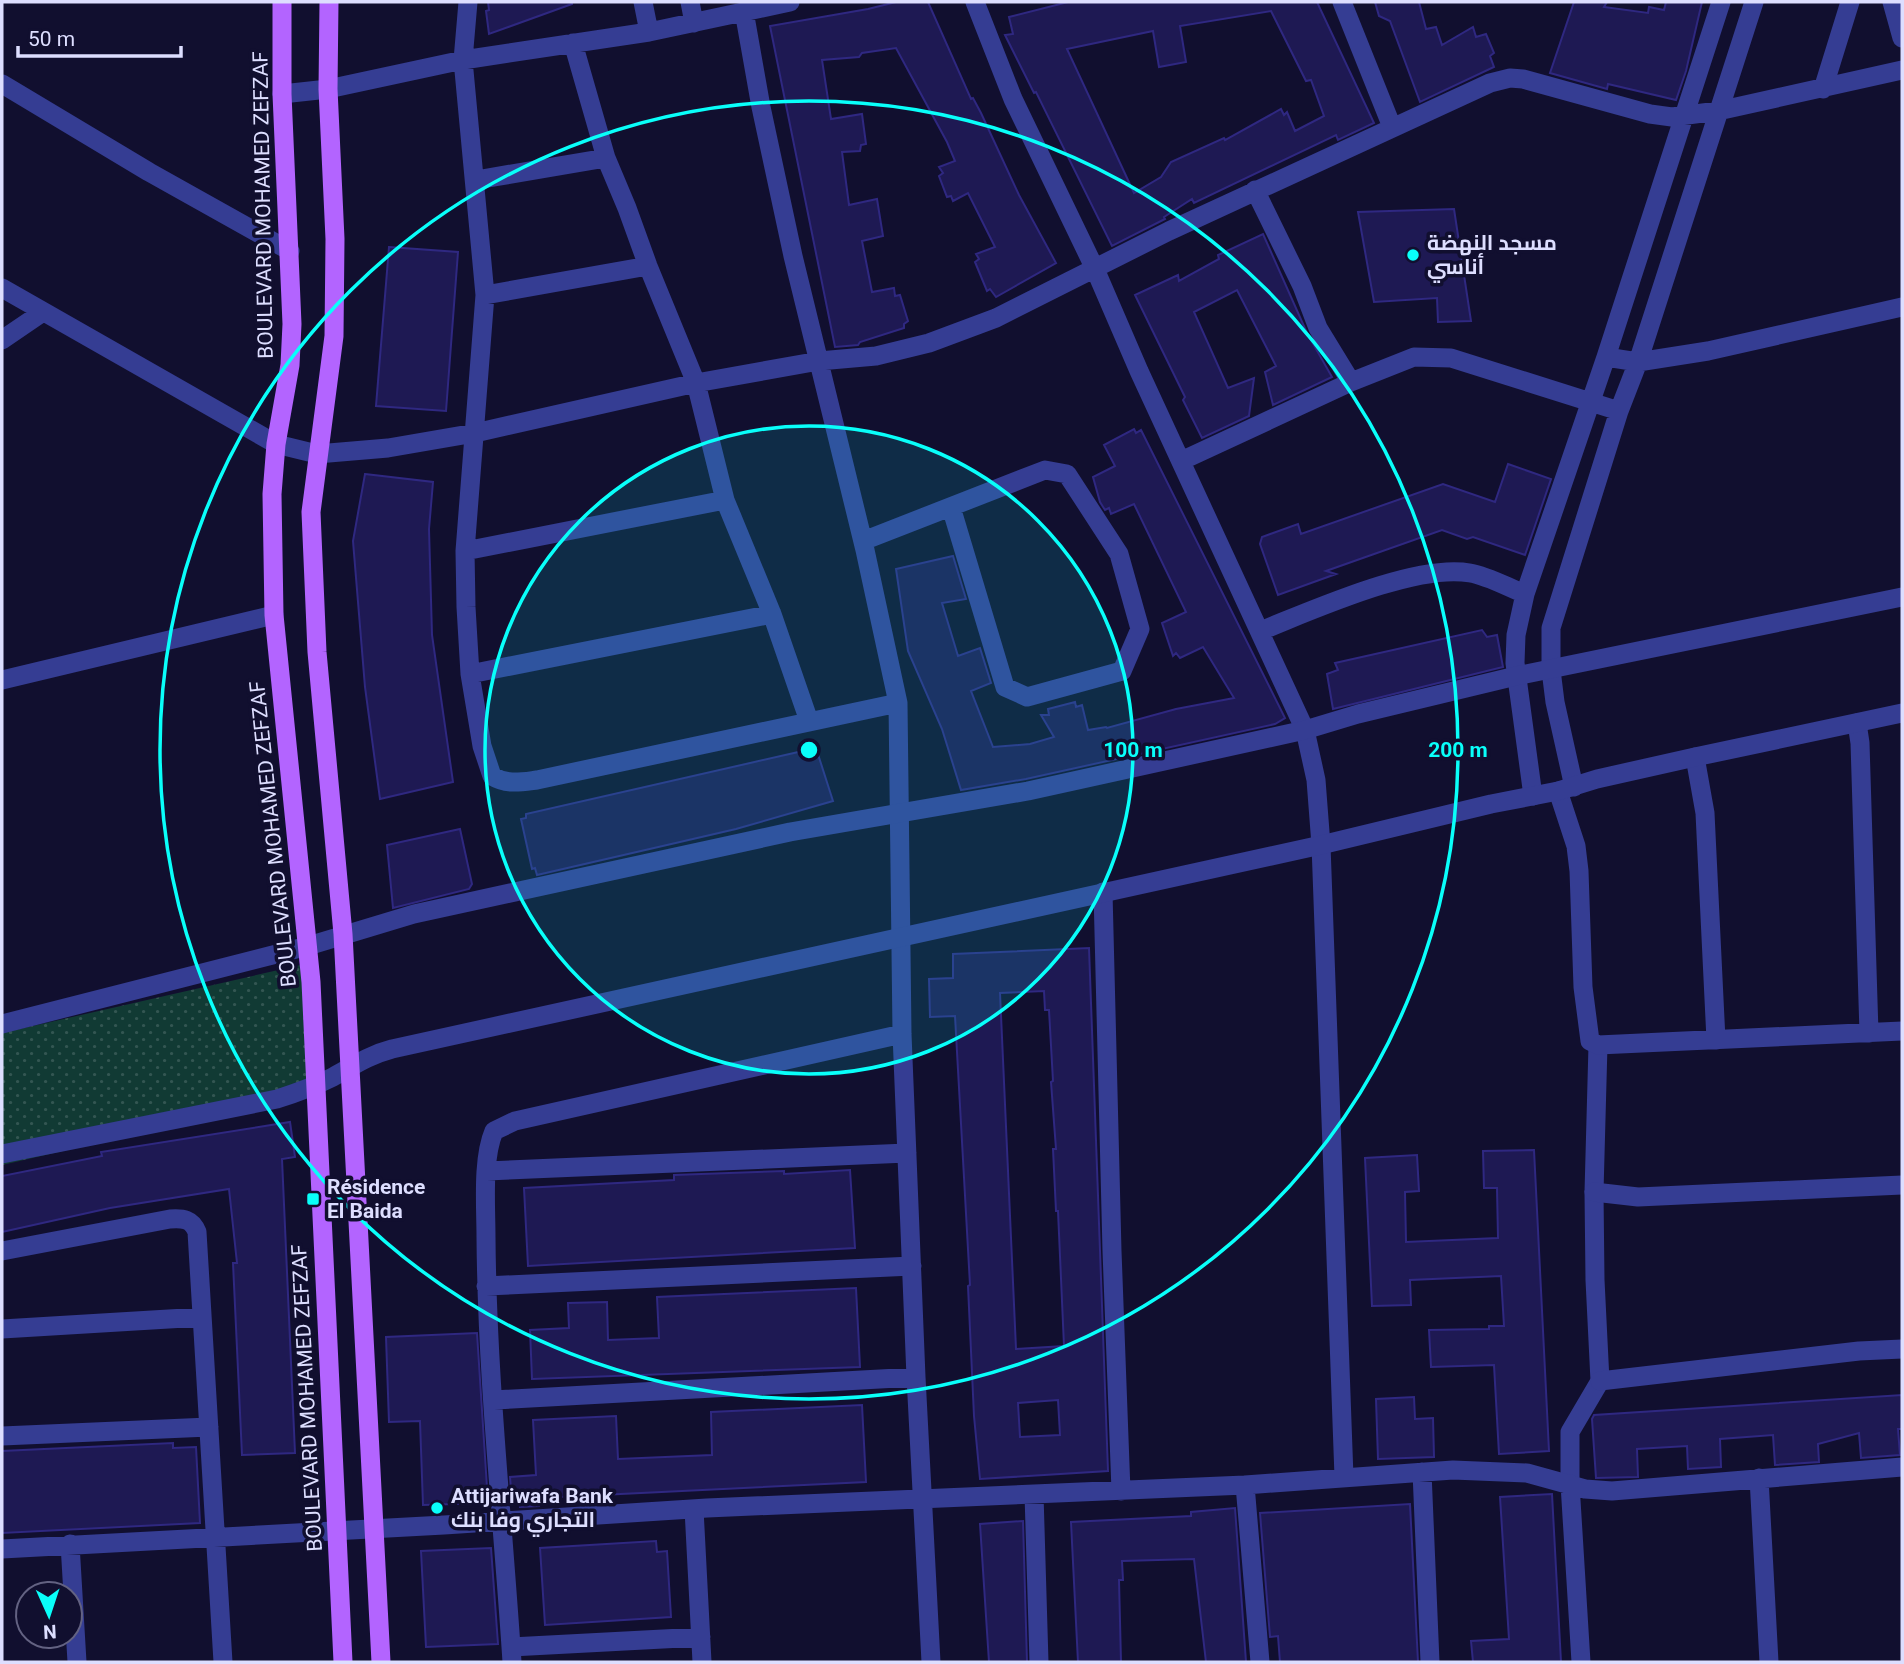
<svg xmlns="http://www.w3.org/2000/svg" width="1904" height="1664" viewBox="0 0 1904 1664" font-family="Roboto,Cairo,sans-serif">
<defs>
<pattern id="grass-dots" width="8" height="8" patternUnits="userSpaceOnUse" patternTransform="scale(1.75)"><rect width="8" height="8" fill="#113a34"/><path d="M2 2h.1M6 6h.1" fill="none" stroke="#335652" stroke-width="1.8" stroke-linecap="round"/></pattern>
</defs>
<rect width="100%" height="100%" fill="#110f2f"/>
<!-- grass -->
<path fill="url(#grass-dots)" d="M 305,964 L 312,1094 L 2,1165 L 2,1033 Z"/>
<!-- building -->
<path fill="#1e1953" stroke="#2f2881" stroke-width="2" fill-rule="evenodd" d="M 488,2 L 572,2 L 572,4 L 489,34 L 486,11 L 489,10 Z
M 896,2 L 928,2 L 971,99 L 973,98 L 981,113 L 1019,195 L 1056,263 L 996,297 L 990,289 L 987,291 L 975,262 L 979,259 L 976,254 L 995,247 L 968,193 L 953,201 L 951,196 L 947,197 L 939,176 L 943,173 L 939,167 L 955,161 L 947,142 L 896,48 L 862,53 L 859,57 L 822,60 L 831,119 L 862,114 L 866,144 L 861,145 L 860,151 L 842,152 L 849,205 L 877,199 L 883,236 L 862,241 L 872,292 L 894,288 L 895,296 L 900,295 L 908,321 L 904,324 L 904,328 L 860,342 L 858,345 L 835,347 L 770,26 L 868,9 Z
M 1068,2 L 1317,2 L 1374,123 L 1338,140 L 1336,135 L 1194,203 L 1192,199 L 1164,217 L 1165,219 L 1112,246 L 1036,92 L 1034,93 L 1005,35 L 1013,34 L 1009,17 ZM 1271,11 L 1306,81 L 1311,80 L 1324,116 L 1295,131 L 1287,112 L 1284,115 L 1281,109 L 1225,140 L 1224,138 L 1171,162 L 1161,177 L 1134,193 L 1067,49 L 1153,31 L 1159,67 L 1186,62 L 1180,26 Z
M 1375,2 L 1419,2 L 1426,29 L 1436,27 L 1442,45 L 1473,27 L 1476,37 L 1486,34 L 1494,53 L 1490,56 L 1494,67 L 1420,102 L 1390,21 L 1379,16 Z
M 1574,2 L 1607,2 L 1604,7 L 1648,13 L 1649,7 L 1664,10 L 1666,2 L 1702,2 L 1686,71 L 1676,100 L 1608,84 L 1607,89 L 1550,73 Z
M 1454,209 L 1471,321 L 1438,322 L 1437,298 L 1374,302 L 1358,212 Z
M 1263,234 L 1307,333 L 1332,377 L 1273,405 L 1265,372 L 1276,366 L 1237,290 L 1194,312 L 1228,388 L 1254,378 L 1249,416 L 1202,438 L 1183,400 L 1185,397 L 1135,295 L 1178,275 L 1179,281 L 1219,259 L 1218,255 Z
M 389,247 L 458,252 L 446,411 L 376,406 Z
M 1134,429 L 1136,433 L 1141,430 L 1285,718 L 1275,724 L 1026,779 L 961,790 L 942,729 L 908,651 L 896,569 L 953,556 L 966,599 L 942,603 L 958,656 L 980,648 L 991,683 L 971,691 L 993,747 L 1030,744 L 1054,737 L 1041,715 L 1049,715 L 1048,709 L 1075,702 L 1076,707 L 1082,705 L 1088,730 L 1106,727 L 1107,728 L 1176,709 L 1234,698 L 1203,647 L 1180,658 L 1176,653 L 1173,656 L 1162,623 L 1186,612 L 1134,504 L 1111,514 L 1109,508 L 1105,510 L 1100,502 L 1093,477 L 1115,466 L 1104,445 Z
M 1508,464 L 1551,479 L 1525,555 L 1473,537 L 1467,539 L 1442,530 L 1326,571 L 1336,574 L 1278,595 L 1260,544 L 1262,537 L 1298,524 L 1301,534 L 1443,484 L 1495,502 Z
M 365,474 L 433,482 L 429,529 L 432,635 L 453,782 L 380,799 L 365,687 L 353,541 Z
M 1482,630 L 1487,637 L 1497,635 L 1503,667 L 1333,709 L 1327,674 L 1338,670 L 1335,663 Z
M 816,748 L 833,801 L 736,829 L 667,845 L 537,875 L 535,868 L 532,869 L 521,819 L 526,818 L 526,814 Z
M 460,829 L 472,884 L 469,889 L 393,908 L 387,845 Z
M 1089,948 L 1108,1471 L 980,1479 L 974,1416 L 968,1286 L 970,1285 L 955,1016 L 930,1017 L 929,979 L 953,978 L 953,954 ZM 1044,991 L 1045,1010 L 1049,1010 L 1053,1081 L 1051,1082 L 1056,1149 L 1053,1149 L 1056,1211 L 1058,1211 L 1064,1346 L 1016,1349 L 1000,993 ZM 1058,1400 L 1060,1435 L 1020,1437 L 1018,1403 Z
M 290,1122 L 295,1157 L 282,1159 L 295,1453 L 242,1455 L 233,1263 L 237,1263 L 229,1189 L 110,1208 L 2,1232 L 2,1176 L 102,1156 L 101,1152 Z
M 1534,1150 L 1549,1451 L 1499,1454 L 1494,1365 L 1431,1367 L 1429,1330 L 1489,1329 L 1489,1326 L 1504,1326 L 1501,1276 L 1410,1280 L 1411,1305 L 1372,1306 L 1365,1158 L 1417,1155 L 1419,1191 L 1405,1192 L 1406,1242 L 1498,1238 L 1497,1188 L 1484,1188 L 1483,1151 Z
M 850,1170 L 855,1248 L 528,1266 L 524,1188 L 674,1180 L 674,1175 L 784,1171 L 784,1174 Z
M 856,1288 L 860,1367 L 532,1379 L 530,1330 L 569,1328 L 568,1303 L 607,1302 L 608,1340 L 659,1338 L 657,1297 Z
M 477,1333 L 488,1503 L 423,1505 L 420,1421 L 389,1422 L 386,1337 Z
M 1902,1395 L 1902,1429 L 1898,1429 L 1900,1455 L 1861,1458 L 1859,1433 L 1818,1444 L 1819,1462 L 1775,1465 L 1773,1435 L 1720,1439 L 1721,1467 L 1688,1469 L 1687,1446 L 1637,1449 L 1638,1477 L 1596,1478 L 1592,1419 L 1594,1415 Z
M 1414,1397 L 1415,1419 L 1433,1418 L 1434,1457 L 1378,1459 L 1376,1399 Z
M 862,1405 L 866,1482 L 539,1498 L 539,1506 L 520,1507 L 520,1502 L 512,1502 L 510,1477 L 536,1475 L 533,1420 L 616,1416 L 618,1459 L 712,1455 L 711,1412 Z
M 173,1443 L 173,1448 L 196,1447 L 200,1523 L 2,1533 L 2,1451 Z
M 1552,1494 L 1561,1662 L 1473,1662 L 1471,1641 L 1509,1639 L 1500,1497 Z
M 1410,1504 L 1418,1662 L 1280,1662 L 1278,1636 L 1270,1637 L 1260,1513 Z
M 1235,1508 L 1246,1662 L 1206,1662 L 1194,1559 L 1122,1561 L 1123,1580 L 1119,1580 L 1121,1662 L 1078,1662 L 1071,1522 L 1191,1516 L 1191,1512 Z
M 1023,1521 L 1027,1662 L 989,1662 L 980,1524 Z
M 656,1541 L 657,1552 L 667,1551 L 671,1617 L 545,1625 L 540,1548 Z
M 491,1548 L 498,1644 L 426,1647 L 421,1551 Z"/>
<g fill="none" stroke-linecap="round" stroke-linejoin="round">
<!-- pedestrian -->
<path stroke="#353d93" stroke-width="19" d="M 1570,1484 L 1570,1432 L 1600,1381 L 1595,1280 L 1594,1192 L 1598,1045"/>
<!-- minor -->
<path stroke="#353d93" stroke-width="19" d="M 468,2 L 463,60 L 485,295 L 465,551 L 466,607 L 470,674 L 482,746 L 492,776 C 507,785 521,782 537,780 L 898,703
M 643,2 L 649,32
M 690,2 L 694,23
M 975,2 L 1013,99 L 1095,269 L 1139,371 L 1305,730 L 1316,780 L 1321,845 L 1344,1477
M 1342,2 L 1392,127
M 1892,2 L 1902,38
M 744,11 L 761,107 L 793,256 L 865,550 L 898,703 L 902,1034 L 916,1377 L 931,1662
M 573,43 L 606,158 L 627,208 L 648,266 L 696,383 L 725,500 L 772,614 L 809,721
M 2,84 L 149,172 L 290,251
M 1823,89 L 1850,2
M 282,94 L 328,89 L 463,60 L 649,32 L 790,2
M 476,180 L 606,158
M 1255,190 L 1302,286 L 1318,328 L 1351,382
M 2,288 L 276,444 L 317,454 L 388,448 L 475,433 L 696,383 L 819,361 L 876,356 L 929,343 L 996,318 L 1169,231 L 1490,83 L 1510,78 L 1523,79 L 1650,114 L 1672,117 L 1718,111 L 1902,70
M 485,295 L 648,266
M 2,340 L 43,312
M 1606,357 L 1638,362 L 1708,351 L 1902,307
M 1181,461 L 1351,382 L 1414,357 L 1451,358 L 1619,411
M 863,541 L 1045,470 L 1067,474 L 1119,554 L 1140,629 L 1122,671 L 1027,697 L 1005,687 L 951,507
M 465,551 L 725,500
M 1260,631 C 1311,611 1416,563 1470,573 C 1488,576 1507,587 1525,594
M 470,674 L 772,614
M 2,680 L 274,615
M 1857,723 L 1860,743 L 1869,1033
M 1695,757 L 1705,813 L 1716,1040
M 1574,787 L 1555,702 L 1551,670 L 1551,628 L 1619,411 L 1638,362 L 1754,2
M 1558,791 L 1576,846 L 1579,871 L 1583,987 L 1590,1041 L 1598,1045 L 1902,1031
M 1533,796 L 1515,663 L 1516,635 L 1525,594 L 1606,357 L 1721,2
M 1103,892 L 1112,1251 L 1121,1491
M 487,1171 L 907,1153
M 1594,1192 L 1638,1197 L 1902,1185
M 2,1251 L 170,1219 C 183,1218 192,1219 197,1232 L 223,1662
M 486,1286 L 912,1266
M 2,1329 L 202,1317
M 1600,1381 L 1859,1351 L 1902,1349
M 494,1400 L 916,1377
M 2,1436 L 209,1427
M 1422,1472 L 1430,1662
M 1759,1478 L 1769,1662
M 1570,1484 L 1581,1662
M 1245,1485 L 1260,1662
M 1034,1494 L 1039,1662
M 694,1509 L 702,1662
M 70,1544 L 77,1662
M 2,1549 L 444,1525 L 707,1508 L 1245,1485 L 1453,1470 L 1527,1473 L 1585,1489 L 1612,1491 L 1902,1467
M 511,1647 L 701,1637
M 512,1662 C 503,1521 487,1378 486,1237 C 486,1206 482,1159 494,1131 L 515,1121 L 902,1034"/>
<!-- tertiary -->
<path stroke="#353d93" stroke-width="19" d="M 2,1024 L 308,946 L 414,914 L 790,832 L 1028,791 L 1305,730 L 1358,714 L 1516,676 L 1902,597
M 2,1154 L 277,1099 C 296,1093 315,1086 333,1077 C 353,1066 369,1055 392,1049 L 1321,845 L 1491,804 L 1558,791 L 1597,779 L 1695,757 L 1902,713"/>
<!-- primary -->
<path stroke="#b364ff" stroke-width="19" d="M 282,2 L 282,94 L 292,324 L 290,365 L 276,444 L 272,494 L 274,615 L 311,982 L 343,1662
M 329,2 L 328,89 L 335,239 L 334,336 L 311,512 L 317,652 L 343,934 L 381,1662"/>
</g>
<!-- distance rings -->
<circle cx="809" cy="750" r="324" fill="#09fffa" fill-opacity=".12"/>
<g fill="none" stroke="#09fffa" stroke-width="3.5">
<circle cx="809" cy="750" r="324"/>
<circle cx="809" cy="750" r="649"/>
</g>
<!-- markers -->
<g fill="#09fffa" stroke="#110f2f" stroke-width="2.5">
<circle cx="1413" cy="255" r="7"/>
<rect x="306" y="1192" width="14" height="14" rx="3.5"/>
<circle cx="437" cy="1508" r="7"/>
</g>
<g text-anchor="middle" stroke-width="7" stroke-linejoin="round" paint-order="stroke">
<!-- street labels -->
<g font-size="21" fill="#dddeff" stroke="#110f2f">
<text transform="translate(263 205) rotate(-91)" y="7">BOULEVARD MOHAMED ZEFZAF</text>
<text transform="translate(273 834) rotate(-96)" y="7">BOULEVARD MOHAMED ZEFZAF</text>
<text transform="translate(307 1398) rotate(-93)" y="7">BOULEVARD MOHAMED ZEFZAF</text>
</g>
<!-- poi labels -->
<g font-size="21" font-weight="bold" fill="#dddeff" stroke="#110f2f" text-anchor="start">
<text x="1427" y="250">مسجد النهضة<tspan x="1427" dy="24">أناسي</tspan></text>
<text x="327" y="1194">Résidence<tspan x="327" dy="24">El Baida</tspan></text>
<text x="451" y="1503">Attijariwafa Bank<tspan x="451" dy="24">التجاري وفا بنك</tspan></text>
</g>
</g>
<circle cx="809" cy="750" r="10" fill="#09fffa" stroke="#110f2f" stroke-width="3.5"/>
<g font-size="21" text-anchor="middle" font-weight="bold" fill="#09fffa" stroke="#110f2f" stroke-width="7" stroke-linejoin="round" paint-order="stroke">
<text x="1133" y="757">100 m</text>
<text x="1458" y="757">200 m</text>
</g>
<!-- border -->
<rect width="1904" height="1664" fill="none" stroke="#dddeff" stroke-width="7"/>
<!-- north arrow -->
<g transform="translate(49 1615) rotate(177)"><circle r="33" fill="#110f2f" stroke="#636282" stroke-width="2"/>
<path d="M0-5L12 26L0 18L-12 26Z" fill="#09fffa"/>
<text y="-10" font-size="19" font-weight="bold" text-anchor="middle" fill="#dddeff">N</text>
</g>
<!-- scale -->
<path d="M18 46v10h163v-10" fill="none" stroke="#dddeff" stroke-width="3.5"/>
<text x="28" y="46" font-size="21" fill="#dddeff" stroke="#110f2f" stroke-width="5" paint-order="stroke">50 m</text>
</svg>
